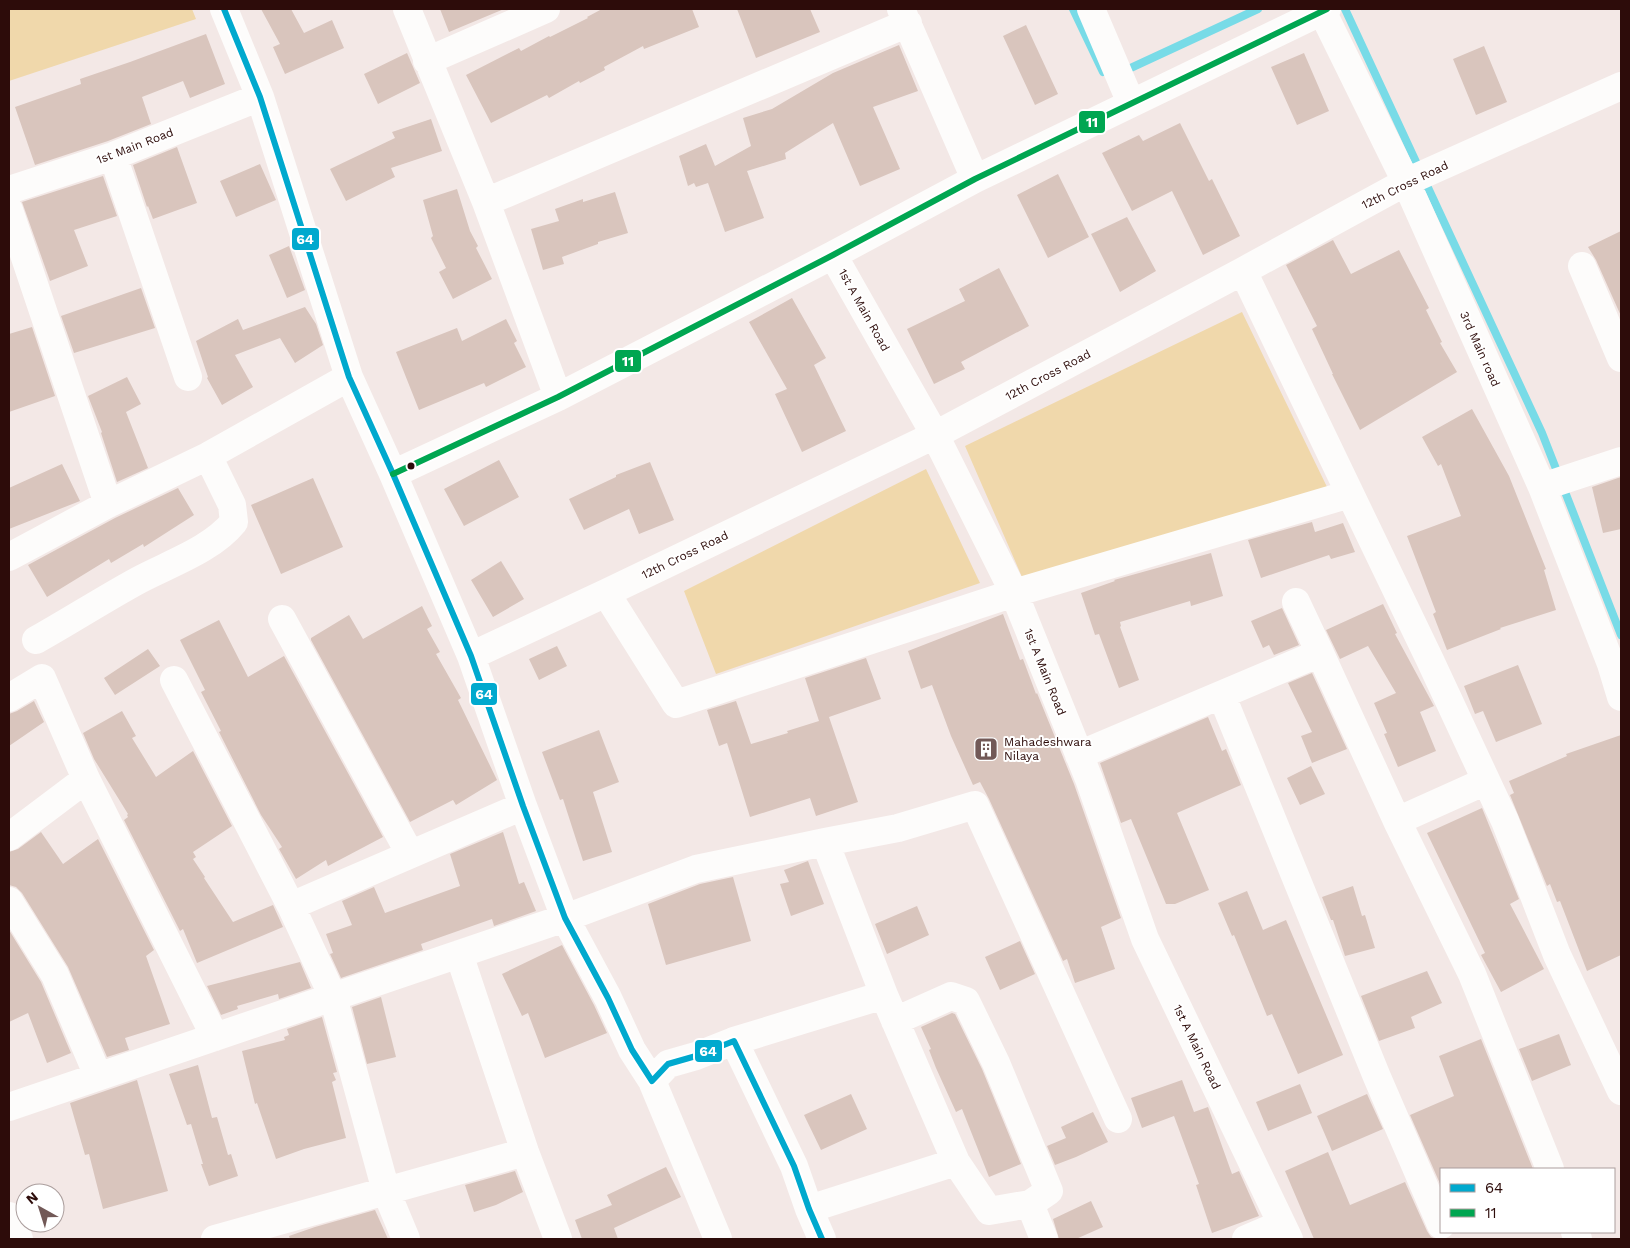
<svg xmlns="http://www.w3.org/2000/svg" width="1630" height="1248" viewBox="0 0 1630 1248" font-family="'Work Sans',sans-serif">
<rect width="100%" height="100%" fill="#f3e8e6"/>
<!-- green -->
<path fill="#f0d8ab" d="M 9,9 L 192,9 L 196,19 L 9,81 Z
M 1242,312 L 1328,489 L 1022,577 L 965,446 Z
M 926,469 L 980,583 L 716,674 L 684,591 Z"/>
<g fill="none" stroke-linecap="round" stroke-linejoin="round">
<!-- stream -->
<path stroke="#78dbe7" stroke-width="8" d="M 1073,9 L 1103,72
M 1345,9 L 1542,433 L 1621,635
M 1122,72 L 1258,9"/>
</g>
<!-- building -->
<path fill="#d9c5bd" d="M 261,9 L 291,9 L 304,33 L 332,20 L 344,48 L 285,74 L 273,47 L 280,44 Z
M 440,9 L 504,9 L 449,32 Z
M 602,9 L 692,9 L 699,27 L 644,49 L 643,46 L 604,67 L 605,70 L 580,83 L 579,81 L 549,98 L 547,95 L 491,123 L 466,75 L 519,48 L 521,51 L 549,36 L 550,37 L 588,18 L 587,17 Z
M 737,9 L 810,9 L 820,32 L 756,58 Z
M 1026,25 L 1058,94 L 1035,105 L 1003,36 Z
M 206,34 L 225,84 L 190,98 L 183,81 L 142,97 L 151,124 L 108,141 L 35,165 L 15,107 L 81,84 L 80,79 L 130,62 Z
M 899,45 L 918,91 L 873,107 L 900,169 L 860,186 L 833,123 L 785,153 L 786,159 L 747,171 L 764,218 L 725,232 L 708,183 L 696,187 L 694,183 L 688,186 L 679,156 L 706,144 L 715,166 L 751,146 L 743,118 L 772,109 L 833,73 Z
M 1484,46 L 1507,102 L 1476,115 L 1453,59 Z
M 407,53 L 420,83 L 378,104 L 364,74 Z
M 1304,53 L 1329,111 L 1297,125 L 1271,67 Z
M 431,119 L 442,151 L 391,168 L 395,177 L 346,201 L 330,169 L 395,138 L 392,132 Z
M 1180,123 L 1209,181 L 1212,179 L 1240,236 L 1203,255 L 1172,191 L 1132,211 L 1102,153 L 1139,135 L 1143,141 Z
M 177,147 L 197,203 L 153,219 L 148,206 L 147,207 L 133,165 Z
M 260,164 L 276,200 L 236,217 L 220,181 Z
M 1058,174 L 1089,237 L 1048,258 L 1017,195 Z
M 103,176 L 117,216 L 74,230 L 88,266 L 50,281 L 22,202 Z
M 457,189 L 470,231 L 478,246 L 476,248 L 492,279 L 453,299 L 439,272 L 446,268 L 431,238 L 433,236 L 423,200 Z
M 615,192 L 628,233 L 598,242 L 598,244 L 562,257 L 564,264 L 543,270 L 531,229 L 559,221 L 555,209 L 583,199 L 583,202 Z
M 1127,217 L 1156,271 L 1120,292 L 1091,234 Z
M 1621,231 L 1621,316 L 1596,260 L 1588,247 Z
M 1333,240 L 1351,274 L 1399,250 L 1429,308 L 1426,310 L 1442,342 L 1440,343 L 1457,372 L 1360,430 L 1332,374 L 1333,374 L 1312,329 L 1317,326 L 1286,265 Z
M 289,246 L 305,290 L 287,298 L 269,255 Z
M 999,268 L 1029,326 L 961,362 L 965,369 L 934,384 L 907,329 L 965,301 L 959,289 Z
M 141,288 L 155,328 L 74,353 L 61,316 Z
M 792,298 L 826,358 L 814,365 L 846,431 L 802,452 L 775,394 L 787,389 L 749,322 Z
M 305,307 L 316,324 L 323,345 L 295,363 L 280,338 L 235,355 L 253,387 L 222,405 L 207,378 L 208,377 L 196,341 L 238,319 L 243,330 Z
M 506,319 L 517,341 L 514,343 L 526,367 L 486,387 L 484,383 L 419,410 L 396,352 L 457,328 L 462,341 Z
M 32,327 L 55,396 L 9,412 L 9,334 Z
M 127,377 L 141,404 L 126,412 L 148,468 L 117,482 L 101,433 L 102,432 L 88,396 Z
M 1472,409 L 1509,476 L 1546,569 L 1544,570 L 1556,610 L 1500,628 L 1501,629 L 1447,650 L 1433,614 L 1436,612 L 1407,536 L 1461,516 L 1441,464 L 1438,466 L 1422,437 Z
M 499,460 L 519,497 L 464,526 L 444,489 Z
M 650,462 L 674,520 L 639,534 L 629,509 L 584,530 L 569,499 L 616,477 L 616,475 Z
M 62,464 L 80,501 L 9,529 L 9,488 Z
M 1621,477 L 1621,529 L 1603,533 L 1592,487 Z
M 313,478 L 343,547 L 281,574 L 251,505 Z
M 178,488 L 194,515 L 144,547 L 143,544 L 111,563 L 109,559 L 47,597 L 28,565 L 115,518 Z
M 1312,522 L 1315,532 L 1343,523 L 1355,552 L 1331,559 L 1329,555 L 1261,578 L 1248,540 Z
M 1211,553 L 1223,596 L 1191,606 L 1190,601 L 1120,622 L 1121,626 L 1120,627 L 1139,680 L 1119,688 L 1099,634 L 1095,635 L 1081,593 L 1115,581 L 1114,580 Z
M 501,561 L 524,599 L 493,617 L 471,580 Z
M 1383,604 L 1397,633 L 1395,634 L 1434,706 L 1420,712 L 1436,751 L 1398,767 L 1384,734 L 1387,733 L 1374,703 L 1396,693 L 1368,646 L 1340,659 L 1326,630 Z
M 422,606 L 432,626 L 427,629 L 440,652 L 436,654 L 461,698 L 458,700 L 497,780 L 456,805 L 453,800 L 410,822 L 311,640 L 311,638 L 349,615 L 363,639 Z
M 1282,608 L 1299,645 L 1274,655 L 1269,645 L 1263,648 L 1251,621 Z
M 1003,614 L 1020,660 L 1023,659 L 1036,694 L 1037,693 L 1074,784 L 1121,918 L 1101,927 L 1115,969 L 1075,983 L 1067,959 L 1063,961 L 989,799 L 980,782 L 973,785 L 951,736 L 932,685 L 921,689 L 908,651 Z
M 219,620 L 248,677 L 284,656 L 383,837 L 328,866 L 326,860 L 296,879 L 279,849 L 282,847 L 261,815 L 219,732 L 221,731 L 201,692 L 205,690 L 180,640 Z
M 557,646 L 567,666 L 539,680 L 529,659 Z
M 148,649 L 160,666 L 115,695 L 104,678 Z
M 866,658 L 881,699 L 829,717 L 858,802 L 816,816 L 810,798 L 750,817 L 727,743 L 719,746 L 707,710 L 736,701 L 751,744 L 788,733 L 787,731 L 819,721 L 805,678 Z
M 1518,665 L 1542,724 L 1496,742 L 1483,711 L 1475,714 L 1464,686 Z
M 1312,673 L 1347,749 L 1312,763 L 1301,736 L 1312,732 L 1288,683 Z
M 34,701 L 44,722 L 9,746 L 9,714 L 17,711 Z
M 122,711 L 136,736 L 132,738 L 156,777 L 193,751 L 232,826 L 193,852 L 196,857 L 193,859 L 205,877 L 204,878 L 233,922 L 273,905 L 283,927 L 197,963 L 183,929 L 180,931 L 124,820 L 128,817 L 127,815 L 128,814 L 94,759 L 83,733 Z
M 1208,717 L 1222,751 L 1226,749 L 1241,785 L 1177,813 L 1209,890 L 1175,904 L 1166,904 L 1131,819 L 1121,823 L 1100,763 Z
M 599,730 L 619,782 L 593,792 L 612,852 L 583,861 L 563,799 L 560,800 L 542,752 Z
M 1621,735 L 1621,955 L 1587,971 L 1560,901 L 1557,902 L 1550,884 L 1547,886 L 1510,795 L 1514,793 L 1509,781 L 1567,756 L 1566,754 Z
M 1311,766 L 1325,794 L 1300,805 L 1287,778 Z
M 1482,808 L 1519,899 L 1510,904 L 1544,969 L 1501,992 L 1481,955 L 1485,953 L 1427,833 Z
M 41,832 L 63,864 L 98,839 L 154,950 L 146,956 L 170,1024 L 125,1038 L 129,1050 L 107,1057 L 68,967 L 22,893 L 16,887 L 9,885 L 9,852 L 18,849 Z
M 503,832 L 519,884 L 524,882 L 536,911 L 494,926 L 492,919 L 421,944 L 423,950 L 341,978 L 330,954 L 333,953 L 326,934 L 352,925 L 342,901 L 374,887 L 385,913 L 460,886 L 450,854 Z
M 808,861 L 824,904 L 791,916 L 780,884 L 789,882 L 784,870 Z
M 733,877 L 751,941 L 666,965 L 648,904 L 700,884 Z
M 1353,886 L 1362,916 L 1365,915 L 1375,948 L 1345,956 L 1333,920 L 1331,920 L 1322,897 Z
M 1247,891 L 1263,930 L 1286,920 L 1343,1055 L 1298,1074 L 1272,1014 L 1267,1016 L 1234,935 L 1232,936 L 1218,903 Z
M 917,906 L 929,935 L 887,954 L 875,924 Z
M 9,930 L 41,982 L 71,1053 L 47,1063 L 28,1013 L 9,1022 Z
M 1020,941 L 1035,974 L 1000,990 L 985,957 Z
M 562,945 L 594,1005 L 607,1033 L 545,1058 L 528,1013 L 522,1016 L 502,974 Z
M 300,962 L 311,988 L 279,999 L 278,994 L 237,1006 L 238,1009 L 221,1015 L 207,986 Z
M 1427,971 L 1442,1003 L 1411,1017 L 1415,1028 L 1379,1041 L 1361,996 Z
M 381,997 L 396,1057 L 367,1064 L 352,1007 Z
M 952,1013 L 955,1014 L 982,1069 L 1021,1164 L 989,1177 L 962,1109 L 956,1112 L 936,1068 L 929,1050 L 931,1049 L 921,1027 Z
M 322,1017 L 337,1072 L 333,1073 L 336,1080 L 332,1082 L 346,1138 L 304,1149 L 276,1159 L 257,1103 L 255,1104 L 242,1051 L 285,1040 L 284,1037 L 289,1035 L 287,1029 Z
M 1559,1034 L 1571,1065 L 1532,1081 L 1519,1049 Z
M 1481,1039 L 1533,1169 L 1441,1169 L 1441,1186 L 1410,1115 L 1454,1096 L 1439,1056 Z
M 198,1065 L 212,1118 L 217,1117 L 228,1155 L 231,1154 L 238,1176 L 209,1186 L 201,1164 L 203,1164 L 191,1124 L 187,1125 L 169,1074 Z
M 137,1080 L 168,1191 L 103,1209 L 89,1154 L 85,1155 L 70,1103 Z
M 1182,1080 L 1194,1112 L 1208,1107 L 1232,1174 L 1239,1171 L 1259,1216 L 1212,1233 L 1196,1185 L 1199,1184 L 1174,1116 L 1142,1128 L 1131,1098 Z
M 1300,1084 L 1312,1113 L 1268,1131 L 1256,1102 Z
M 851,1094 L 867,1129 L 821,1150 L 804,1115 Z
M 1367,1094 L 1383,1129 L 1332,1151 L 1317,1116 Z
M 1093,1112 L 1108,1142 L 1076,1157 L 1055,1165 L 1047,1146 L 1066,1138 L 1061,1127 Z
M 1328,1152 L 1350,1205 L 1405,1182 L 1427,1231 L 1431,1237 L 1436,1239 L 1314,1239 L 1285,1171 Z
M 666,1167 L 681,1197 L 614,1228 L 618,1239 L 582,1239 L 575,1220 L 612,1205 L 607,1195 Z
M 515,1171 L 523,1192 L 496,1205 L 474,1212 L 465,1185 Z
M 1091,1201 L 1103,1227 L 1076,1239 L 1059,1239 L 1053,1219 Z
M 375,1210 L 388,1239 L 290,1239 L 289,1236 L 315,1227 Z"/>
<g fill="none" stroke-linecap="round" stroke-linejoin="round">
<!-- minor -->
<path stroke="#fdfcfb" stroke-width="28" d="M 224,9 L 260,97 L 349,377 L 393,474 L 471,656 L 523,806 L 565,918 L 608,998 L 632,1050 L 652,1081 L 668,1064 L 696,1056 L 734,1041 L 794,1166 L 809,1209 L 822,1239
M 407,9 L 486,202 L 558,397
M 901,9 L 975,179
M 1091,9 L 1131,103
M 1321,9 L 1406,182 L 1542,487 L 1611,664 L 1621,697
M 427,61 L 546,9
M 113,156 L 188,377
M 9,190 L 113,156 L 260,97
M 486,202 L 908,23
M 9,210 L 108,504
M 833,255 L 935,435 L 1014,593 L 1089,779 L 1145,939 L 1289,1239
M 1582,266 L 1621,358
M 1243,271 L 1430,660 L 1505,821 L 1557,955 L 1621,1091
M 393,474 L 558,397 L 833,255 L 975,179 L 1327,9
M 1542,487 L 1621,461
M 9,557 L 108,504 L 208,456 L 349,377
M 606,593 L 676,704 L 1014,593 L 1350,494
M 1296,602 L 1320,653
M 282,619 L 410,854
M 36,640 C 70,621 104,599 139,580 C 171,563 211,550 234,522 L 232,505 L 208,456
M 471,656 L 606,593 L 935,435 L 1243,271 L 1406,182 L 1621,86
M 174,680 L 291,906 L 333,997 L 386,1191 L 406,1239
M 1222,696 L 1377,1077 L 1441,1225
M 9,698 L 42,678 L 86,779 L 215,1037
M 1079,755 L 1320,653 L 1397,821 L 1472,974 L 1550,1169
M 1397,821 L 1486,781
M 9,837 L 86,779
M 825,842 L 884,995
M 9,901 L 55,975 L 98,1076
M 291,906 L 523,806
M 459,954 L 525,1152 L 558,1239
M 895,1021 L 951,996 L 966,1001 L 996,1063 L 1049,1191 L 1030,1204 L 1044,1239
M 734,1041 L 884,995 L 956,1162 L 809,1209
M 652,1081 L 718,1239
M 9,1107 L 565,918 L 696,869 L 825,842 L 898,828 L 975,805 L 1118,1119
M 956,1162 L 989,1211 L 1030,1204
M 9,1216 L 19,1239
M 1575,1232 L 1578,1239
M 215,1239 L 525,1152
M 1246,1239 L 1281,1224"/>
<!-- bus-1 casing -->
<g stroke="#fff" stroke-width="10">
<path id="bus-1" d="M 224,9 L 260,97 L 349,377 L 393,474 L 471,656 L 523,806 L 565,918 L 608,998 L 632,1050 L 652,1081 L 668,1064 L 696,1056 L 734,1041 L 794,1166 L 809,1209 L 822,1239"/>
</g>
<!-- bus-2 casing -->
<g stroke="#fff" stroke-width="10">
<path id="bus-2" d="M 393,474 L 558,397 L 833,255 L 975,179 L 1327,9"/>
</g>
<!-- bus-1 -->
<use href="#bus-1" stroke="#00a9ce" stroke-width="6"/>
<!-- bus-2 -->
<use href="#bus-2" stroke="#00a651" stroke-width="6"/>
</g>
<!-- icons -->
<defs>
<g id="building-square" transform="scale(1.25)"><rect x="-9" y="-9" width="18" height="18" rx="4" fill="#725957" stroke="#fff"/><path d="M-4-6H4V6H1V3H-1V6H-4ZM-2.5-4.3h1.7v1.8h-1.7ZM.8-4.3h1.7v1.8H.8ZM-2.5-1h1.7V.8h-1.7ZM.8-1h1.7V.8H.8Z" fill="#fff"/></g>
</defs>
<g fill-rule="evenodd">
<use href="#building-square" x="986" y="749"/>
</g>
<!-- markers -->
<circle fill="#2d0c0a" stroke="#fff" stroke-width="2" cx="411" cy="466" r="4.5"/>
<g text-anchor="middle" stroke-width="4" stroke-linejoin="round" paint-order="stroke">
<!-- street labels -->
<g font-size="12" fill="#2d0c0a" stroke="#fff">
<text transform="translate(135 146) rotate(-21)" y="4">1st Main Road</text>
<text transform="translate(1405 185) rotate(-26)" y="4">12th Cross Road</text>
<text transform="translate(864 310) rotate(61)" y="4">1st A Main Road</text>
<text transform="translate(1480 349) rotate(66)" y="4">3rd Main road</text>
<text transform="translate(1048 375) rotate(-28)" y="4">12th Cross Road</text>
<text transform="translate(685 555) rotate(-26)" y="4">12th Cross Road</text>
<text transform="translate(1045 672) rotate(68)" y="4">1st A Main Road</text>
<text transform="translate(1197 1047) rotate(64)" y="4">1st A Main Road</text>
</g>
<!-- poi labels -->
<g font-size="12" fill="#2d0c0a" stroke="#fff" text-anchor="start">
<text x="1004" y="746">Mahadeshwara<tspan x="1004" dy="14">Nilaya</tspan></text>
</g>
</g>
<g stroke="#fff" stroke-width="2">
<rect x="1078" y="110" width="28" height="24" rx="5" fill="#00a651"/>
<rect x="291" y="227" width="29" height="24" rx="5" fill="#00a9ce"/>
<rect x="614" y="349" width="28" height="24" rx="5" fill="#00a651"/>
<rect x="470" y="682" width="28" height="24" rx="5" fill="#00a9ce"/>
<rect x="694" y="1039" width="29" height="24" rx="5" fill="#00a9ce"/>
</g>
<g font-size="14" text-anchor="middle" font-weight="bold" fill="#fff">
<text x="1092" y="127">11</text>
<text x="305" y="244">64</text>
<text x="628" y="366">11</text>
<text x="484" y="699">64</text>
<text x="708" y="1056">64</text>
</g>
<!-- border -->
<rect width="1630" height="1248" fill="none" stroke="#2d0c0a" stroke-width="20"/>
<!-- legend -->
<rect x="1440" y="1168" width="175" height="65" fill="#ffffff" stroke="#ab9e9d"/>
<rect x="1450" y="1184" width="25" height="8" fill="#00a9ce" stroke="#ab9e9d"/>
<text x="1485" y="1193" font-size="15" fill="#2d0c0a">64</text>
<rect x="1450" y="1209" width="25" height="8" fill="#00a651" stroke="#ab9e9d"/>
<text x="1485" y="1218" font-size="15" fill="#2d0c0a">11</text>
<!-- north arrow -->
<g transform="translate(40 1208) rotate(321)"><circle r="24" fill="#ffffff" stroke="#ab9e9d"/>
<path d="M0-4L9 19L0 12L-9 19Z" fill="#725957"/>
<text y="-8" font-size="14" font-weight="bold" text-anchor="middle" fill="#2d0c0a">N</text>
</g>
</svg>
